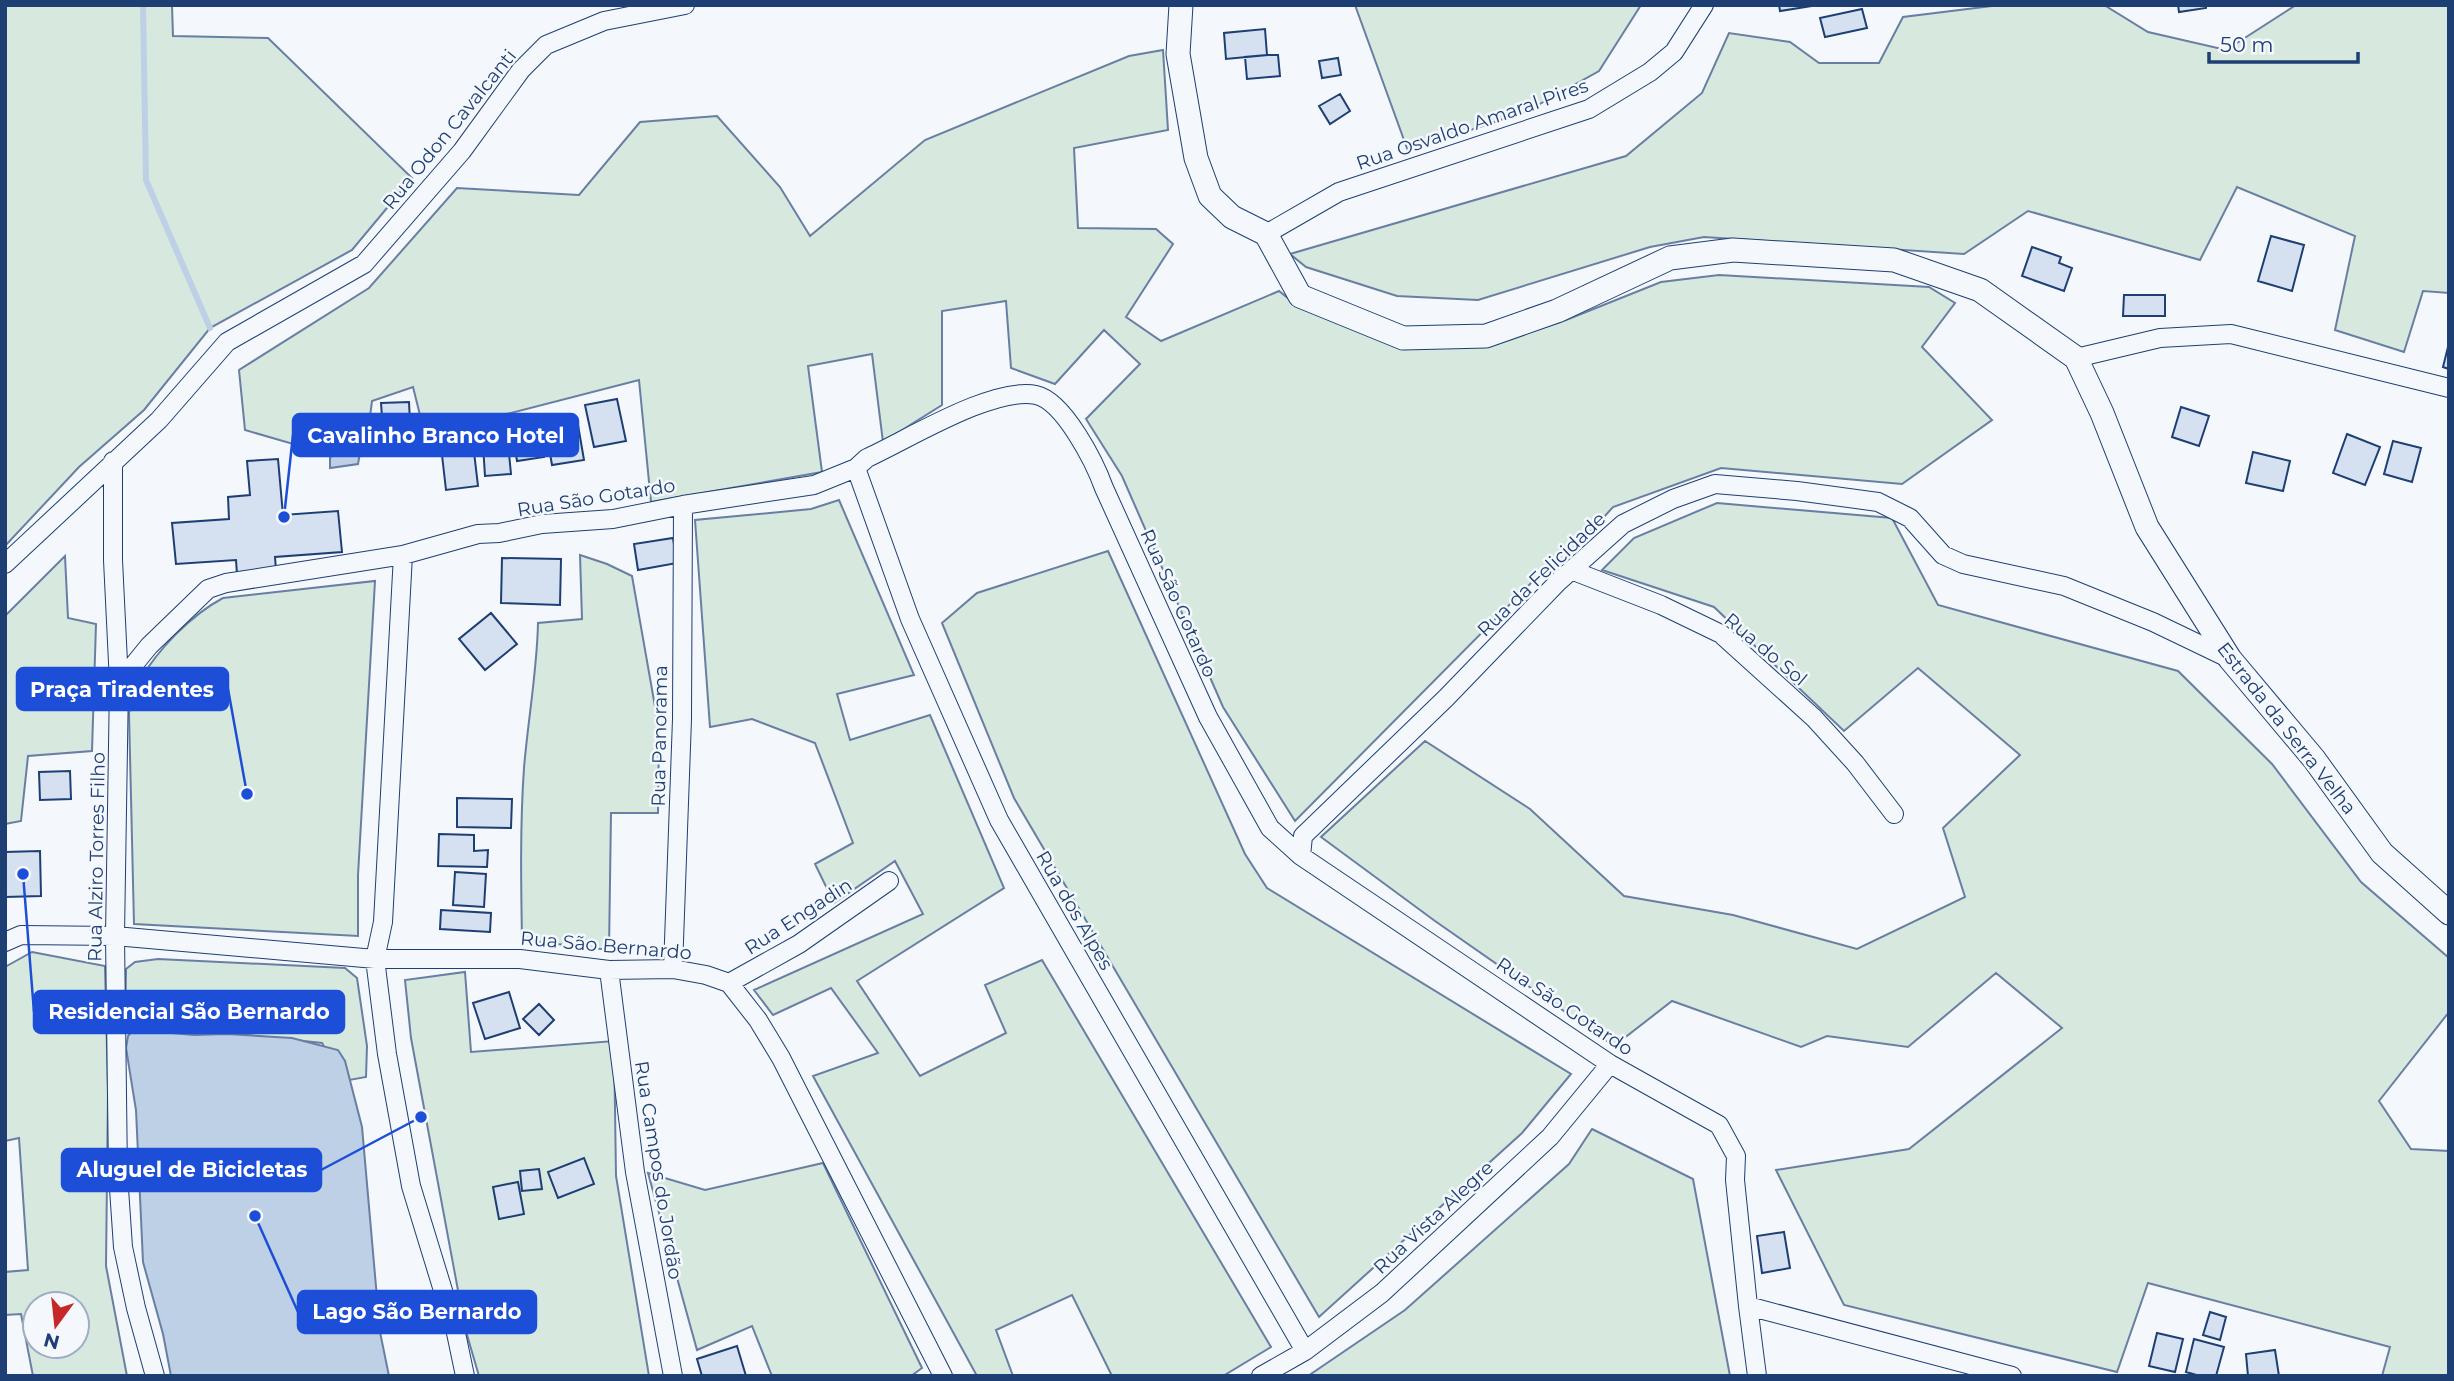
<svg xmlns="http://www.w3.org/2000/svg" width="2454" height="1381" viewBox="0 0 2454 1381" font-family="Montserrat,sans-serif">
<rect width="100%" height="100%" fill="#f4f7fb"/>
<!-- green -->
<path fill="#d7e8df" stroke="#687fa3" stroke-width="2" fill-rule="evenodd" d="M 5,5 L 172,5 L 173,36 L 268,38 L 412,178 L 352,250 L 210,328 L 144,410 L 79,467 L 5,546 Z
M 1355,5 L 1641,5 L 1599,71 L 1527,111 L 1408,151 Z
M 2000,5 L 2104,5 L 2148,32 L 2226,50 L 2296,5 L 2449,5 L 2449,293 L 2423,291 L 2404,352 L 2335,330 L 2355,236 L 2237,187 L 2200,260 L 2028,211 L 1964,254 L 1704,237 L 1650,247 L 1478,300 L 1397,296 L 1306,267 L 1290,254 L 1626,156 L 1702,93 L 1729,33 L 1790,42 L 1819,63 L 1879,63 L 1903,17 Z
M 1163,50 L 1168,130 L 1074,148 L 1078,228 L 1156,229 L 1173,244 L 1126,317 L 1161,341 L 1279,291 L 1294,303 L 1489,346 L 1566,320 L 1661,282 L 1719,275 L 1929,287 L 1955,303 L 1922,347 L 1992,420 L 1902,484 L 1721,468 L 1613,507 L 1567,558 L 1547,567 L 1295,821 L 1223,707 L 1122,476 L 1086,419 L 1140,364 L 1104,330 L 1055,384 L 1011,368 L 1006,301 L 942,311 L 942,405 L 883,442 L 872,354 L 808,366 L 822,472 L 651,502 L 639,380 L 425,435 L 413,387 L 372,401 L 368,432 L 348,425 L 300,446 L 245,430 L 239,370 L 369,288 L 457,188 L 579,195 L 640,122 L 717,116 L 780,187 L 810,236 L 925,140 L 1129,56 Z
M 839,500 L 914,675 L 837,694 L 850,740 L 930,715 L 1004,888 L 857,981 L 920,1076 L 1006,1033 L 985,985 L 1042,960 L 1271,1347 L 1223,1376 L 1112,1376 L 1072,1295 L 996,1330 L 1013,1376 L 977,1376 L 813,1076 L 878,1053 L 831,988 L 773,1015 L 754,990 L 923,914 L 895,861 L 834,903 L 815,864 L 853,843 L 815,743 L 752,719 L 710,727 L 695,520 L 811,509 Z
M 1717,503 L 1892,518 L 1938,605 L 2178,671 L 2272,764 L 2361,882 L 2449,958 L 2449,1012 L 2379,1101 L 2411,1149 L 2449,1151 L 2449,1376 L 2382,1376 L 2390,1347 L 2148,1283 L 2117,1372 L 1844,1305 L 1776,1170 L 1909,1149 L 2062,1028 L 1996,973 L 1908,1047 L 1827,1036 L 1801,1047 L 1672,1001 L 1614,1046 L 1435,921 L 1321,837 L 1425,741 L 1530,809 L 1624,896 L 1733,915 L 1857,949 L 1965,897 L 1943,828 L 2020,755 L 1918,668 L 1844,731 L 1714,607 L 1602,570 L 1634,538 Z
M 1108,551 L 1245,854 L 1267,888 L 1571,1074 L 1522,1133 L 1319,1317 L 1014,798 L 942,623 L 977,593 Z
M 580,555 L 607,564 L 632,576 L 659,729 L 658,813 L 611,813 L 609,950 L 522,940 C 521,883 520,825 524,768 C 528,719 537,672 538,623 L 582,619 Z
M 65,556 L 68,618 L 96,624 L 92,751 L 28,756 L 21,821 L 5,824 L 5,616 Z
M 375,581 L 358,875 L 358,936 L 134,924 L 129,713 C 132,703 133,690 139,682 C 157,650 191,615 223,598 Z
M 32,952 L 105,966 L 108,1092 L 106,1266 L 127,1376 L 33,1376 L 21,1314 L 5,1315 L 5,1272 L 28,1270 L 19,1138 L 5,1141 L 5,967 ZM 35,1304 L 77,1304 L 77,1346 L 35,1346 Z
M 158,959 L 345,968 L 357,978 L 367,1046 L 366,1077 L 344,1081 L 322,1043 L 198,1030 L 175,1030 L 153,1036 L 125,1032 L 126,969 L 135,962 Z
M 465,972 L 471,1052 L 614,1041 L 616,1176 L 649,1376 L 479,1376 L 465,1328 L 411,1038 L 405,980 Z
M 1592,1129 L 1693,1179 L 1730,1376 L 1308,1376 L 1405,1310 L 1569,1164 Z
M 823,1163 L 922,1368 L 911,1376 L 772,1376 L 752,1326 L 697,1350 L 648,1173 L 705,1190 Z"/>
<!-- water -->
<path fill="#bed0e5" stroke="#687fa3" stroke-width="2" d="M 343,452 L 360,453 L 358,464 L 330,468 L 330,457 Z
M 136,1027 L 150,1031 L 194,1035 L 227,1034 L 292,1038 L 338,1050 L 345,1061 L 362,1127 L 380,1332 L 389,1376 L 171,1376 L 163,1334 L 143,1262 L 136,1110 L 126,1048 L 128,1036 Z"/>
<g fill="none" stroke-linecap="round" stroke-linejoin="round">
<!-- stream -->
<path stroke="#bed0e5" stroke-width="6" d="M 143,5 L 146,180 L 210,328"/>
</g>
<!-- building -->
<path fill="#d5e0f0" stroke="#1d3f73" stroke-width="2" d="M 1779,5 L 1818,5 L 1780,11 Z
M 2178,5 L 2206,5 L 2206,8 L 2179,12 Z
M 1862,9 L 1867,28 L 1825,37 L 1820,18 Z
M 1265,29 L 1267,55 L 1226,59 L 1224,33 Z
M 1267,55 L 1278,55 L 1280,76 L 1247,79 L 1245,57 Z
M 1338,58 L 1341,75 L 1322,78 L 1319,61 Z
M 1340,94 L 1350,111 L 1330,124 L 1319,106 Z
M 2271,236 L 2304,245 L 2292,291 L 2258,281 Z
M 2032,247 L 2061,257 L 2059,263 L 2072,268 L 2064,291 L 2022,276 Z
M 2124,295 L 2165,295 L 2165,316 L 2123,316 Z
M 2449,343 L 2449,369 L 2443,367 Z
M 617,399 L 626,441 L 594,447 L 585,405 Z
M 409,402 L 411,444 L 384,445 L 381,403 Z
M 2181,407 L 2209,416 L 2199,446 L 2172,437 Z
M 578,425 L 584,460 L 552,465 L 546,430 Z
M 540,430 L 544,457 L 517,461 L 513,434 Z
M 2347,434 L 2380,447 L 2365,485 L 2333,473 Z
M 2393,441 L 2421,448 L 2412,482 L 2384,474 Z
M 508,443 L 511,474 L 485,476 L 483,445 Z
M 474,452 L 478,486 L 446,490 L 442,455 Z
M 2253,452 L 2290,461 L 2283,491 L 2246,483 Z
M 278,459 L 283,515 L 338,511 L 342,552 L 275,557 L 276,570 L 237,574 L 236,560 L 176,564 L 172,523 L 229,519 L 228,497 L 250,495 L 247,461 Z
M 673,538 L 677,563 L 638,570 L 634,544 Z
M 502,558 L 561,559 L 560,605 L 501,603 Z
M 491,613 L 517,644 L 485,670 L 459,639 Z
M 70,771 L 71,799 L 40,800 L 39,772 Z
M 457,798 L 512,799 L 511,828 L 457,827 Z
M 439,834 L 474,835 L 474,851 L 488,850 L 487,867 L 438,866 Z
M 40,851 L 41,896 L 5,897 L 5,852 Z
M 455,872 L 486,874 L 484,907 L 453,905 Z
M 441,910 L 491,913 L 490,932 L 440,929 Z
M 509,992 L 520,1028 L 485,1039 L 473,1003 Z
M 539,1004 L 554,1020 L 539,1035 L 523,1019 Z
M 584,1158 L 594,1184 L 558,1198 L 548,1172 Z
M 539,1169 L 542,1189 L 522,1191 L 520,1171 Z
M 518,1182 L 524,1214 L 499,1219 L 493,1187 Z
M 1784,1232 L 1790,1268 L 1762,1273 L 1757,1236 Z
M 2210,1312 L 2226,1317 L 2220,1340 L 2203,1335 Z
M 2157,1333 L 2183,1339 L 2175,1372 L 2149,1366 Z
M 2194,1339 L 2224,1347 L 2216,1376 L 2200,1376 L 2186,1372 Z
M 737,1346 L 746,1376 L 702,1376 L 697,1359 Z
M 2275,1350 L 2279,1376 L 2248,1376 L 2246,1354 Z"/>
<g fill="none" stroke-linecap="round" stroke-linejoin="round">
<!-- minor casing -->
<g stroke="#1d3f73" stroke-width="20">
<path id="minor" d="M 1266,234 L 1339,192 L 1589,109 L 1650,72 L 1674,52 L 1704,5
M 2076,358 L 2160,338 L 2231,334 L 2449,388
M 113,461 L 113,560 L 119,683 L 115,936 L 118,1174 L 123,1247 L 136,1308 L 155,1376
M 856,468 L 910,619 L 999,820 L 1305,1351
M 403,555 L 383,922 L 375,959 L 387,1054 L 411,1186 L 456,1333 L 465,1376
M 5,564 L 159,420 L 227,342 L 364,264 L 462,151 L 521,70 L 546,45 L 604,21 L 685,5
M 1571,570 L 1661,605 L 1721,634 L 1814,718 L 1855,763 L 1894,814
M 119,683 L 149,646 L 208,589 L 226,583 L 403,555 L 478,534 L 499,533 L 542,524 L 613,519 L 683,505 L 814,485 L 856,468 L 867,458 C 907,440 993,386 1036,395 C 1064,401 1095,463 1104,488 L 1208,717 L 1270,828 L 1301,856 L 1610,1064 L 1719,1125 L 1736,1156 L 1735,1180 L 1748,1306 L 2012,1376
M 1301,856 L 1303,836 L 1446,698 L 1558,582 L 1623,524 L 1673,499 L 1715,484 L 1797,491 L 1878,502 L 1910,518 L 1943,555 L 1963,564 L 2064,586 L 2153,622 L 2230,659
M 5,942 L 21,935 L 115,936 L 375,959 L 520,959 L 609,970 L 673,969 L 706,975 L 729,983 L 758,1020 L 781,1058 L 943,1376
M 673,969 L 682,719 L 683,505
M 609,970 L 635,1172 L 673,1376
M 729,983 L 799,944 L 889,881
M 1748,1306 L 1757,1376
M 1261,1376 L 1305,1351 L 1382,1293 L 1550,1137 L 1610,1064"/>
</g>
<!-- tertiary casing -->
<g stroke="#1d3f73" stroke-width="25">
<path id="tertiary" d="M 1181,5 L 1178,54 L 1196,158 L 1210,196 L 1232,217 L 1266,234 L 1300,296 L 1403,338 L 1486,336 L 1557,311 L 1670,258 L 1733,250 L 1894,260 L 1980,290 L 2076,358 L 2102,413 L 2147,527 L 2230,659 L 2314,759 L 2382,853 L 2449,913"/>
</g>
<!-- minor -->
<use href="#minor" stroke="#f4f7fb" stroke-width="18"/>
<!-- tertiary -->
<use href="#tertiary" stroke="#f4f7fb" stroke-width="23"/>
</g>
<g text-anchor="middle" stroke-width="5" stroke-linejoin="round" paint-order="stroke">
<!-- street labels -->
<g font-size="19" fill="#1d3f73" stroke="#f4f7fb">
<text transform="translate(1472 124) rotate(-19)" y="7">Rua Osvaldo Amaral Pires</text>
<text transform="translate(449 129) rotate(-51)" y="7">Rua Odon Cavalcanti</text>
<text transform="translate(596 497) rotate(-9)" y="7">Rua São Gotardo</text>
<text transform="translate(1541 574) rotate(-44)" y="7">Rua da Felicidade</text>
<text transform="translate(1179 603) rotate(66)" y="7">Rua São Gotardo</text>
<text transform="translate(1766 649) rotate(40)" y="7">Rua do Sol</text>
<text transform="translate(2287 728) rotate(52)" y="7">Estrada da Serra Velha</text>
<text transform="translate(659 736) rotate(-89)" y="7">Rua Panorama</text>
<text transform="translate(96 857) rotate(-89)" y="7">Rua Alziro Torres Filho</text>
<text transform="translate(1075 910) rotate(60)" y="7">Rua dos Alpes</text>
<text transform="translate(798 916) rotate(-33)" y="7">Rua Engadin</text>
<text transform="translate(606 945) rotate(5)" y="7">Rua São Bernardo</text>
<text transform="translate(1565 1006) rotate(34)" y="7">Rua São Gotardo</text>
<text transform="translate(659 1170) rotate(81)" y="7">Rua Campos do Jordão</text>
<text transform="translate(1433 1217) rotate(-43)" y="7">Rua Vista Alegre</text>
</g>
</g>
<!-- callouts -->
<path fill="none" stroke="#1d4ed8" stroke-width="2.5" d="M284 517L293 435M247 794L228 689M23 874L34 1012M421 1117L321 1170M255 1216L298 1312"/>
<g fill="#1d4ed8" stroke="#f4f7fb" stroke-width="2.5">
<circle cx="284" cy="517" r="7"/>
<circle cx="247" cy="794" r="7"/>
<circle cx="23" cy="874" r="7"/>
<circle cx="421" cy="1117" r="7"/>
<circle cx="255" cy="1216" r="7"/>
</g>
<g fill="#1d4ed8" stroke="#1d4ed8" stroke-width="2.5">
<rect x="293" y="414" width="285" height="42" rx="7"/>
<rect x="17" y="668" width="211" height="42" rx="7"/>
<rect x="34" y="991" width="310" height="42" rx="7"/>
<rect x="62" y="1149" width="259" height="42" rx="7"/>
<rect x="298" y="1291" width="238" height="42" rx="7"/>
</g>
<g font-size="21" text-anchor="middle" font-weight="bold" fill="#fff">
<text x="436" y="443">Cavalinho Branco Hotel</text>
<text x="122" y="697">Praça Tiradentes</text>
<text x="189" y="1019">Residencial São Bernardo</text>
<text x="192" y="1177">Aluguel de Bicicletas</text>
<text x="417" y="1319">Lago São Bernardo</text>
</g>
<!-- border -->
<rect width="2454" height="1381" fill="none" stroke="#1d3f73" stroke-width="14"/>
<!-- north arrow -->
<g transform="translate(56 1325) rotate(195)"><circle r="33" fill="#f4f7fb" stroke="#9eadc5" stroke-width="2"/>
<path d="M0-5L12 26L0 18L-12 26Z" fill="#c62828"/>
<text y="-10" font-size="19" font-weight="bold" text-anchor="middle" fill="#1d3f73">N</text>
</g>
<!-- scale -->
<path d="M2209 52v10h149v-10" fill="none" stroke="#1d3f73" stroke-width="3.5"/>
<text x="2220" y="52" font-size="21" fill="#1d3f73" stroke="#f4f7fb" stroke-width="5" paint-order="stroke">50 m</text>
</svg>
